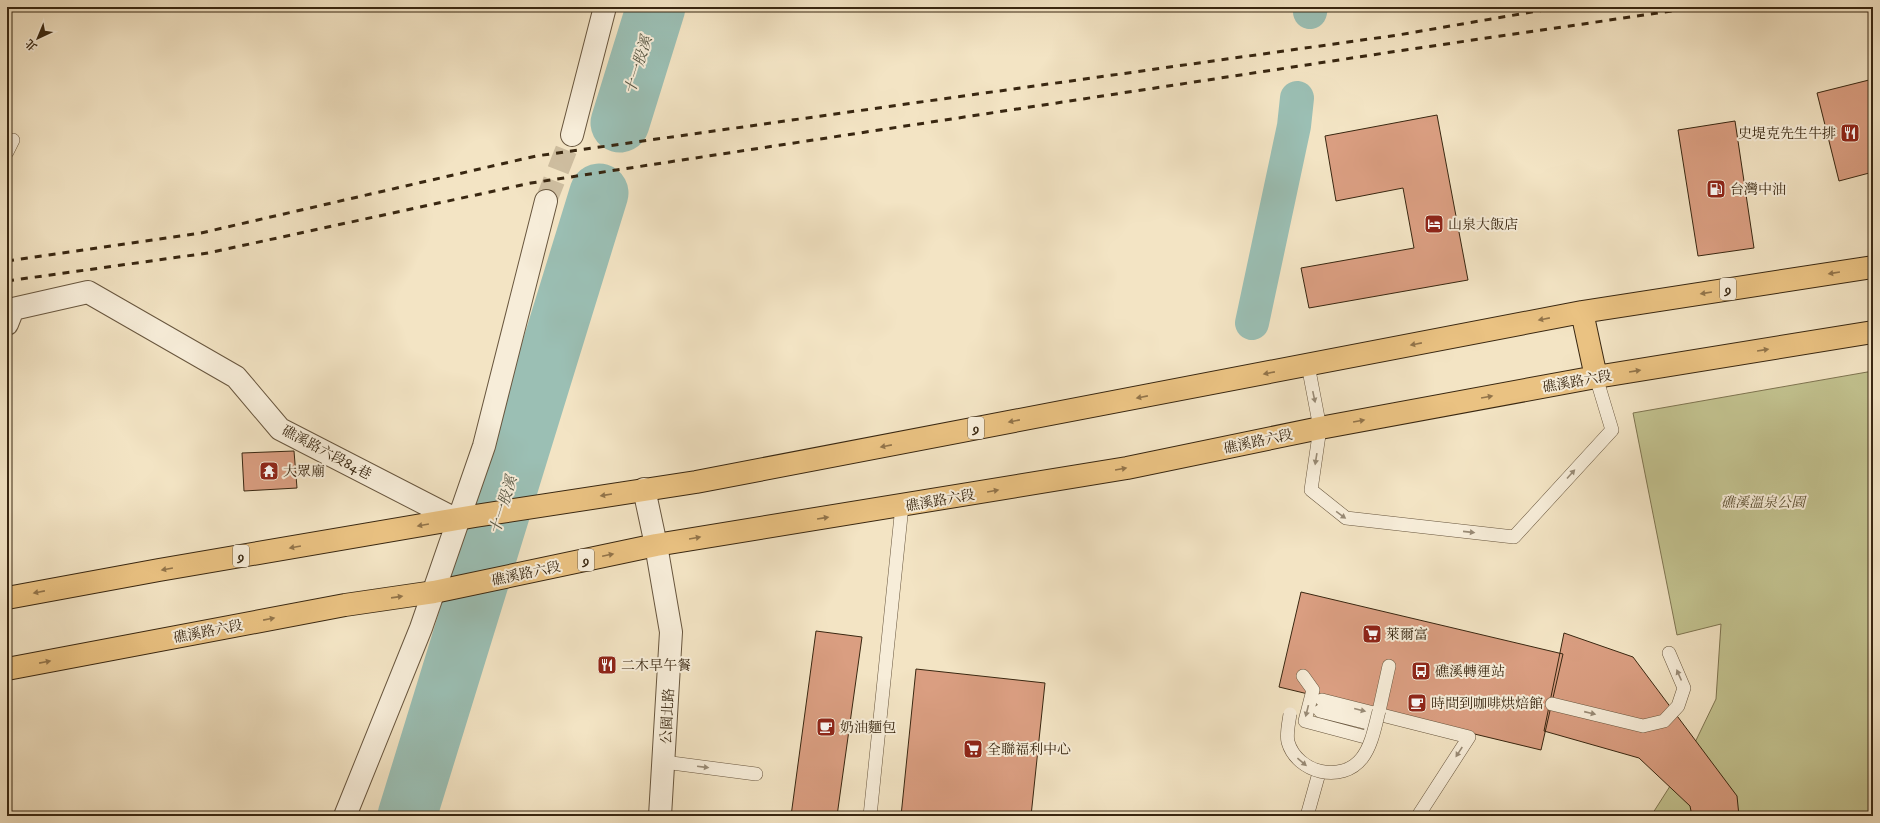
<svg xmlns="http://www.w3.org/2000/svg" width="1880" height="823" viewBox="0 0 1880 823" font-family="'IM FELL DW Pica','Noto Serif TC',serif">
<rect width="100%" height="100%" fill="#f3e4c4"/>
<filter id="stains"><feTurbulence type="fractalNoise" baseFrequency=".005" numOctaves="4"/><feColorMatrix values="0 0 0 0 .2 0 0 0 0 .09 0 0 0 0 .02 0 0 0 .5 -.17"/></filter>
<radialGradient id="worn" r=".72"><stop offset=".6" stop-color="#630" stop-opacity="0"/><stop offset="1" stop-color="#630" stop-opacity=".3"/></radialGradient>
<!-- green -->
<path fill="#c2c28f" stroke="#7e7450" d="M 1873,371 L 1873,816 L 1651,816 L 1686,761 L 1716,699 L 1721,624 L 1677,635 L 1633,413 Z"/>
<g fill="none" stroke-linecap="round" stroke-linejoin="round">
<!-- canal -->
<path stroke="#9bbfb4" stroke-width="34" d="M 1310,12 L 1311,7
M 1252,323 L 1294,126 L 1297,98"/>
<!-- river -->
<path stroke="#9bbfb4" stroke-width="59" d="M 620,123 L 656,7
M 407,816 L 599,193"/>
</g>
<!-- building -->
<path fill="#da9e81" stroke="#392711" d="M 1873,79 L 1873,172 L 1839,181 L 1817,93 Z
M 1437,115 L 1468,280 L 1309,308 L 1301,268 L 1414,248 L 1403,188 L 1336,201 L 1325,136 Z
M 1735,121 L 1754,248 L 1698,256 L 1678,130 Z
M 294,451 L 297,488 L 244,491 L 242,453 Z
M 1301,592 L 1563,654 L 1541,750 L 1279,687 Z
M 816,631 L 862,637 L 837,816 L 791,816 Z
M 1564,633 L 1633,657 L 1737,796 L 1739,816 L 1692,816 L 1690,806 L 1639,758 L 1544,731 Z
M 916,669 L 1045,683 L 1031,816 L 901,816 Z"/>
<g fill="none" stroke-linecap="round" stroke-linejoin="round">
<!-- street-tunnel -->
<path stroke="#cebea0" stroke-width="22" stroke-dasharray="22 11" stroke-linecap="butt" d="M 546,201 L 572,135"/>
<!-- lane casing -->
<g stroke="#68563e" stroke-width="14">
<path id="lane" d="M 7,152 L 13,140
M 1308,365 L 1320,428 L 1311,490 L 1346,518 L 1514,537 L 1612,430 L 1596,377
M 1303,676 L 1313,690 L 1305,721 L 1369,738 L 1372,724 L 1320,711
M 1322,700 L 1469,737 L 1418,816
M 1552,704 L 1643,726 L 1664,721 L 1678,706 L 1684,688 L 1669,653
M 1379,711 L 1389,666
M 664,762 L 756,774
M 870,816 L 902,506
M 1307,816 L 1319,773"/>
</g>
<!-- street casing -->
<g stroke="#68563e" stroke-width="24">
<path id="street" d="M 572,135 L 605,7
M 7,324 L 13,309 L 88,292 L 236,377 L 280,429 L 457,520
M 644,489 L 656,545 L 671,632 L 660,816
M 345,816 L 421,628 L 484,446 L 546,201"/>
</g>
<!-- primary casing -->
<g stroke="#392711" stroke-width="24">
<path id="primary" d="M 1582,312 L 1596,377
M 7,598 L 159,570 L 475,516 L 696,482 L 1582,312 L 1873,267
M 7,669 L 345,605 L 434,592 L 656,545 L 1127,468 L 1320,428 L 1596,377 L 1873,332"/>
</g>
<!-- lane -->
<use href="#lane" stroke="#f7edd9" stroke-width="13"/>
<!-- street -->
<use href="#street" stroke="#f7edd9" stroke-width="22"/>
<!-- primary -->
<use href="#primary" stroke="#eac282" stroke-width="22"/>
<!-- rail -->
<path stroke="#392711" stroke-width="3" stroke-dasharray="7 7" stroke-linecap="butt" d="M 7,261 L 201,233 L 536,156 L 1398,35 L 1561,7
M 7,281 L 208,253 L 531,183 L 1398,51 L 1699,7"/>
<!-- lane-bridge casing -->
<g stroke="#68563e" stroke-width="14" stroke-linecap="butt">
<path id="lane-bridge" d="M 1290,714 C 1289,722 1286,734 1288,742 C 1297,773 1342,784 1362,758 C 1372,745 1375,726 1379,711"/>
</g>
<!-- lane-bridge -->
<use href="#lane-bridge" stroke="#f7edd9" stroke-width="13"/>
</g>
<!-- one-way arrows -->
<defs><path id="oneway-solid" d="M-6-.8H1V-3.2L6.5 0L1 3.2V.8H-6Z"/></defs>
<g fill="#92744a">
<use href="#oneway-solid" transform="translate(1834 273) rotate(171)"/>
<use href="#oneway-solid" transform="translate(1706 293) rotate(171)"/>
<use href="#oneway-solid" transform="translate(1544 319) rotate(169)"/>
<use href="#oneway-solid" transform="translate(1416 344) rotate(169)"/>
<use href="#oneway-solid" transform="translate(1763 350) rotate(-9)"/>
<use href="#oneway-solid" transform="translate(1635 371) rotate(-9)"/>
<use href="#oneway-solid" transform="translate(1269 373) rotate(169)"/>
<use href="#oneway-solid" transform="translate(1142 397) rotate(169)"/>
<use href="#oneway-solid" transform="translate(1487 397) rotate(-10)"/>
<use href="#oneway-solid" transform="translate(1014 421) rotate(169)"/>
<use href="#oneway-solid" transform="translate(1359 421) rotate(-10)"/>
<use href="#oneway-solid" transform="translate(886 446) rotate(169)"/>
<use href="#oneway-solid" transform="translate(1121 469) rotate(-10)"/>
<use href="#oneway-solid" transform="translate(993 491) rotate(-10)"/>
<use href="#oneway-solid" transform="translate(606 495) rotate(171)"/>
<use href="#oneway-solid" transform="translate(823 518) rotate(-9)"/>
<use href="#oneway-solid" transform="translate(423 525) rotate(170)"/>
<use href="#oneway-solid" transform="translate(695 538) rotate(-10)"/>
<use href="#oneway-solid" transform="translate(295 547) rotate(170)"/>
<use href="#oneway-solid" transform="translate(608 555) rotate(-12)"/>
<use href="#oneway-solid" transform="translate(167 569) rotate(170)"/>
<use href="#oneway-solid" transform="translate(39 592) rotate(169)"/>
<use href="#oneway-solid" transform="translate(397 597) rotate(-8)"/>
<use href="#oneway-solid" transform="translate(269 619) rotate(-11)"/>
<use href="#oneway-solid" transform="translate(45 662) rotate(-11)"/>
</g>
<g fill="#988a75">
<use href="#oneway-solid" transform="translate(1314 397) rotate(78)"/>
<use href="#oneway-solid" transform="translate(1316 459) rotate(99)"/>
<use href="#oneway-solid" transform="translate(1571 474) rotate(-48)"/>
<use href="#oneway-solid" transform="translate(1341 515) rotate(36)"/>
<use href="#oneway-solid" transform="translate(1469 532) rotate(6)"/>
<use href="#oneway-solid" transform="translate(1679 675) rotate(-114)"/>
<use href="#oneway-solid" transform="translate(1360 710) rotate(14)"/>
<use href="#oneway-solid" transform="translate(1307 711) rotate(104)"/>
<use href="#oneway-solid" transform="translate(1590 713) rotate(13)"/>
<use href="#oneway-solid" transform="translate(1459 752) rotate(123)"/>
<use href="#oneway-solid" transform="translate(1302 762) rotate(40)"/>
<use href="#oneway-solid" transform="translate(703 767) rotate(7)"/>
</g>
<!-- icons -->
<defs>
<g id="restaurant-square" transform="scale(1)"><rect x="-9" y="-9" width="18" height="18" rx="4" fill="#8f2418" stroke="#f7edd9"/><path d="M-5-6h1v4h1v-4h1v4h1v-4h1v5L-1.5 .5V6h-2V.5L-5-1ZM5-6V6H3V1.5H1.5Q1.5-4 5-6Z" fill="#fff"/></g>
<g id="fuel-square" transform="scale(1)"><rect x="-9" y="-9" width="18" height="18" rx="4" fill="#8f2418" stroke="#f7edd9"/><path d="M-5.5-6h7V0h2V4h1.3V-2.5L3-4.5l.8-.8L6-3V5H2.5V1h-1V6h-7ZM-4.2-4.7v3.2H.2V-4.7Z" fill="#fff"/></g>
<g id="hotel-square" transform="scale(1)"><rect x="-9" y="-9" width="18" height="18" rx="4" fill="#8f2418" stroke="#f7edd9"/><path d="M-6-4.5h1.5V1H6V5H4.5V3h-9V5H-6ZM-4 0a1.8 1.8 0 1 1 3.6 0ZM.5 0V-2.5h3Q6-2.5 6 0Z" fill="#fff"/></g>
<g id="temple-square" transform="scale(1)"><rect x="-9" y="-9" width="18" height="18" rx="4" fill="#8f2418" stroke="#f7edd9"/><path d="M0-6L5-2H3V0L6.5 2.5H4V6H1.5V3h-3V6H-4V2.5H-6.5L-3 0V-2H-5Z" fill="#fff"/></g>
<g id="supermarket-square" transform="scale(1)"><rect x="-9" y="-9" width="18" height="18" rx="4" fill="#8f2418" stroke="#f7edd9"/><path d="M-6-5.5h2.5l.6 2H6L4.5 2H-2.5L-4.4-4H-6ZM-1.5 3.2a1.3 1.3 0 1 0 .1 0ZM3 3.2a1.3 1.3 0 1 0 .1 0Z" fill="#fff"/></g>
<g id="bus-square" transform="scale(1)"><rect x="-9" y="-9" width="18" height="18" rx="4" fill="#8f2418" stroke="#f7edd9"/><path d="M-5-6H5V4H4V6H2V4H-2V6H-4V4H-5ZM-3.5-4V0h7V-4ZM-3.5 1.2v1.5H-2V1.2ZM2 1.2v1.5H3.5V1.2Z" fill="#fff"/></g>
<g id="cafe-square" transform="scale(1)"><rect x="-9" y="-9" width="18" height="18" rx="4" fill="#8f2418" stroke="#f7edd9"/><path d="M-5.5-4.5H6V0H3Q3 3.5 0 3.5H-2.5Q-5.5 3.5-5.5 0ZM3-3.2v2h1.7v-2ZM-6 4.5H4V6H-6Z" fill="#fff"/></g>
</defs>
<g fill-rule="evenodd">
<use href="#restaurant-square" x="1850" y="133"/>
<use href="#fuel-square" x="1716" y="189"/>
<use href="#hotel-square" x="1434" y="224"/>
<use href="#temple-square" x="269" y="471"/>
<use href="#supermarket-square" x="1372" y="634"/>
<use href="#restaurant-square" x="607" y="665"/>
<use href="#bus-square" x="1421" y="671"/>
<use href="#cafe-square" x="1417" y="703"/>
<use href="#cafe-square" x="826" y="727"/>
<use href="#supermarket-square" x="973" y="749"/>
</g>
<g text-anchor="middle" stroke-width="4" stroke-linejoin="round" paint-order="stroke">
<!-- shield labels -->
<g fill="#f7edd9" stroke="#72624d" stroke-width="1">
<rect x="1720" y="278" width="16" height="22" rx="3"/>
<rect x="968" y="417" width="16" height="22" rx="3"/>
<rect x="233" y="545" width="16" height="22" rx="3"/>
<rect x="578" y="549" width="16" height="22" rx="3"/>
</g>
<g font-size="13" font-weight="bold" fill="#392711">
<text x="1728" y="294">9</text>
<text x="976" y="433">9</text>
<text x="241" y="561">9</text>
<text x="586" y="565">9</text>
</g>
<!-- poi labels -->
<g font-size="14" fill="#392711" stroke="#f7edd9" text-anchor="start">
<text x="1836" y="138" text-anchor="end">史堤克先生牛排</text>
<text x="1730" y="194">台灣中油</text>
<text x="1448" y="229">山泉大飯店</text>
<text x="283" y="476">大眾廟</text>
<text x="1386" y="639">萊爾富</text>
<text x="621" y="670">二木早午餐</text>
<text x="1435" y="676">礁溪轉運站</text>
<text x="1431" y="708">時間到咖啡烘焙館</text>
<text x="840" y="732">奶油麵包</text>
<text x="987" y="754">全聯福利中心</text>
</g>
<!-- street labels -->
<g font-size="14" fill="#392711" stroke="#f7edd9">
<text transform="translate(1577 381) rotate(-10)" y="5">礁溪路六段</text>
<text transform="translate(1258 441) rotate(-12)" y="5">礁溪路六段</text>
<text transform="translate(327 452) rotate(28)" y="5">礁溪路六段84巷</text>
<text transform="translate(940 500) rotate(-10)" y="5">礁溪路六段</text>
<text transform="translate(526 573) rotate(-12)" y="5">礁溪路六段</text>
<text transform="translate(208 631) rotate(-11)" y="5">礁溪路六段</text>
<text transform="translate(667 716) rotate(-87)" y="5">公園北路</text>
</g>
<!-- park labels -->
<g font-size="14" font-style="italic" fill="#5b4e30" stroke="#f7edd9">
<text x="1763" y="507">礁溪溫泉公園</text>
</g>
<!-- water labels -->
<g font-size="15" font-style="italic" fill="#565542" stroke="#f7edd9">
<text transform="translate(638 65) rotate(-73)" y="5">十一股溪</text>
<text transform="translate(503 505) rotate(-73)" y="5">十一股溪</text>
</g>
</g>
<!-- margin -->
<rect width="1880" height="823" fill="none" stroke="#f3e4c4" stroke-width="24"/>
<rect x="8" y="8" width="1864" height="807" fill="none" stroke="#392711" stroke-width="2"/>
<rect x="12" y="12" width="1856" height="799" fill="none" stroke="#392711"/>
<!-- north arrow -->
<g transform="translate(38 38) rotate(224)" stroke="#f7edd9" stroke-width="3" paint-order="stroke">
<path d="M0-3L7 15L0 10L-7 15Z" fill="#392711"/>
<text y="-6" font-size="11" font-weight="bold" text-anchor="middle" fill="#392711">北</text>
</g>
<rect width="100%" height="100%" filter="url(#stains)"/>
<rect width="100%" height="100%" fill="url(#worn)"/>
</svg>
